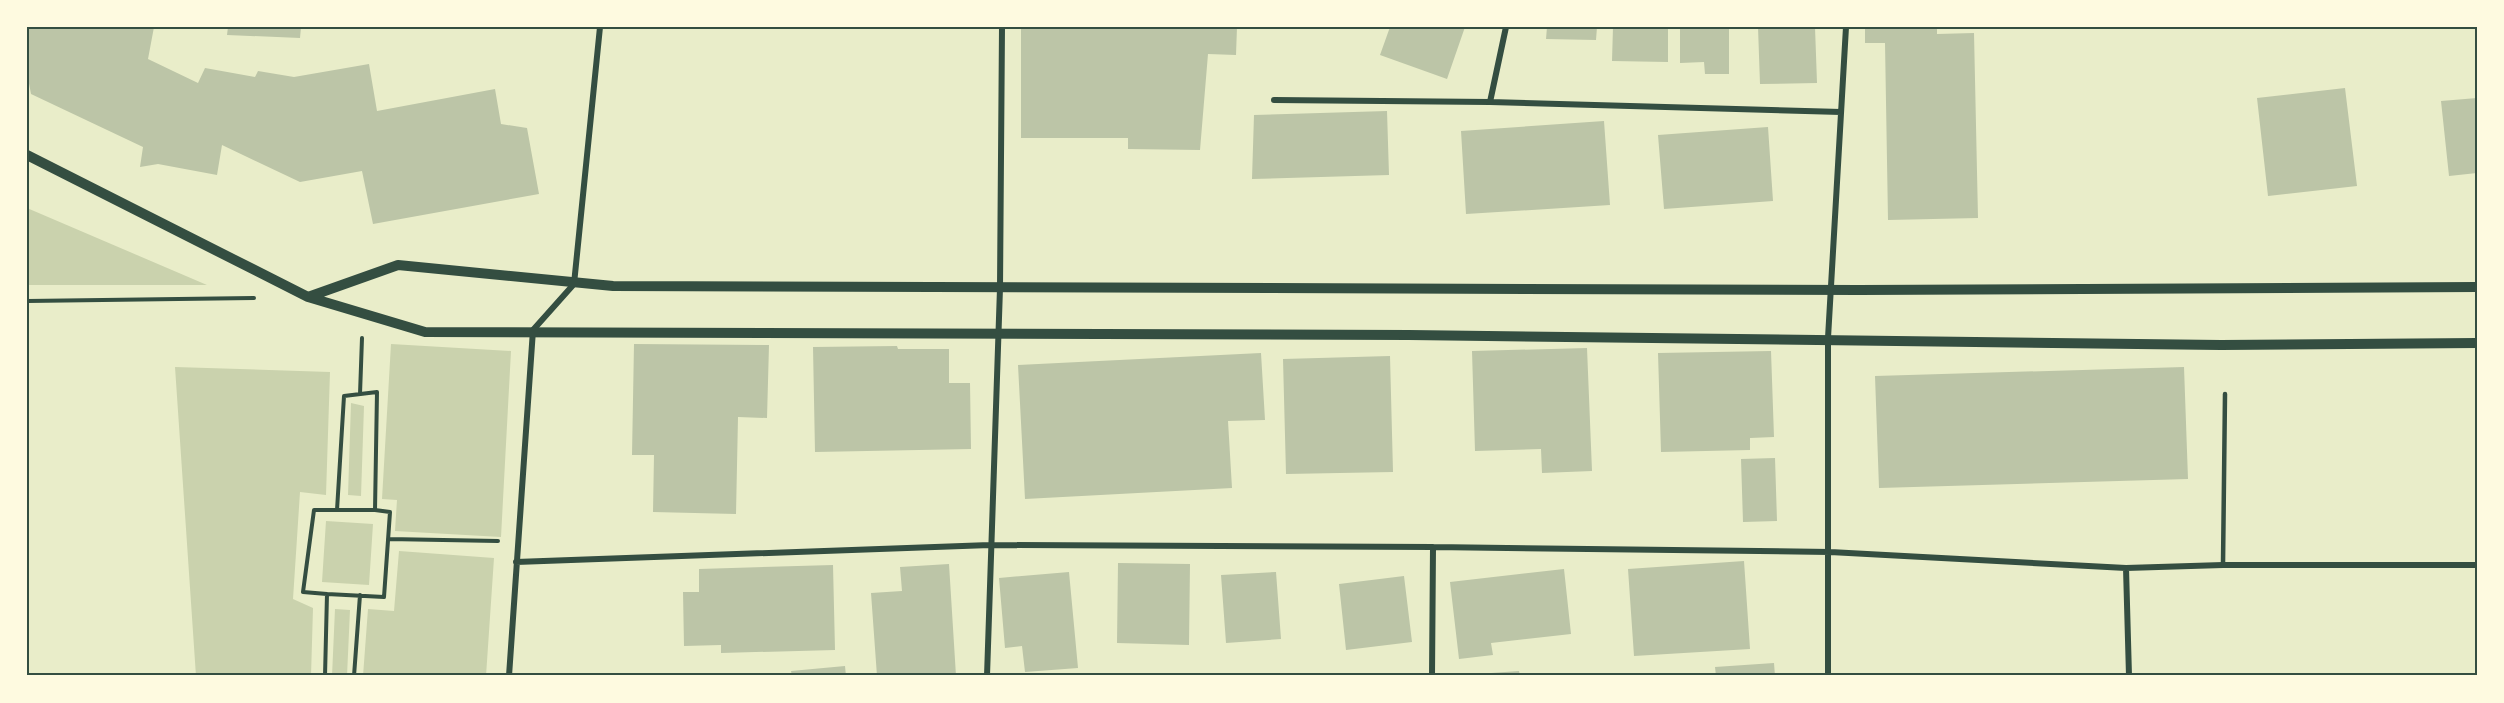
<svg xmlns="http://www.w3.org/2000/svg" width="2504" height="703" viewBox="0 0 2504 703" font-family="'Fira Sans Condensed',sans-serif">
<rect width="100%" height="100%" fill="#e9edc9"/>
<!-- green -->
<path fill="#cad2ad" d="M 27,208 L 207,285 L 27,285 Z
M 391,344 L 511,351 L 501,537 L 395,531 L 397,500 L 382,499 Z
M 175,367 L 330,372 L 326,495 L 300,492 L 293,599 L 313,608 L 311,676 L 196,676 Z
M 351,403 L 364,406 L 361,496 L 348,495 Z
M 326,521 L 373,524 L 369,585 L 322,582 Z
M 399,551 L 494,558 L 486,676 L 363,676 L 368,609 L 394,611 Z
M 335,609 L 350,610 L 347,676 L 332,676 Z"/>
<!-- building -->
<path fill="#bcc5a7" d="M 27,27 L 154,27 L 148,59 L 198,83 L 205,68 L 255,77 L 258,71 L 294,77 L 369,64 L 377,111 L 495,89 L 501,124 L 527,128 L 539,194 L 373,224 L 362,171 L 300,182 L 222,145 L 217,175 L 158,164 L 140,167 L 143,147 L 31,94 L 27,73 Z
M 228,27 L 301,27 L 300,38 L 227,35 Z
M 1021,27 L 1237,27 L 1236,55 L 1208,54 L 1200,150 L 1128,149 L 1128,138 L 1021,138 Z
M 1390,27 L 1465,27 L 1447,79 L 1380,55 Z
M 1547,27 L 1597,27 L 1596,40 L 1546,39 Z
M 1613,27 L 1668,27 L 1668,62 L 1612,61 Z
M 1680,27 L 1729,27 L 1729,74 L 1705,74 L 1704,62 L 1680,63 Z
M 1758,27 L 1815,27 L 1817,83 L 1760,84 Z
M 1865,27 L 1937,27 L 1937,34 L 1974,33 L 1978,218 L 1888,220 L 1885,43 L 1865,43 Z
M 2345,88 L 2357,186 L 2268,196 L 2257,98 Z
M 2477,98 L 2477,173 L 2449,176 L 2441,101 Z
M 1387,111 L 1389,175 L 1252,179 L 1254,115 Z
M 1604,121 L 1610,205 L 1466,214 L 1461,131 Z
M 1768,127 L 1773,201 L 1664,209 L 1658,135 Z
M 634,344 L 769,345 L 767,418 L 738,417 L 736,514 L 653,512 L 654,455 L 632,455 Z
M 897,346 L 898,349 L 949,349 L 949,383 L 970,383 L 971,449 L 815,452 L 813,347 Z
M 1587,348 L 1592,471 L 1542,473 L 1541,449 L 1475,451 L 1472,351 Z
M 1771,351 L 1774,437 L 1750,438 L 1750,450 L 1661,452 L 1658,353 Z
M 1261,353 L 1265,420 L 1228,421 L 1232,488 L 1025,499 L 1018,365 Z
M 1390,356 L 1393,472 L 1286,474 L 1283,359 Z
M 2184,367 L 2188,479 L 1879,488 L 1875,376 Z
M 1775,458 L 1777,521 L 1743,522 L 1741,459 Z
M 1744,561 L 1750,649 L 1634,656 L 1628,569 Z
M 1118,563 L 1190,564 L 1189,645 L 1117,643 Z
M 949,564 L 956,676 L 877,676 L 871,593 L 902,591 L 900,567 Z
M 833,565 L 835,650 L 721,653 L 721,645 L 684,646 L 683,592 L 699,592 L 699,569 Z
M 1564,569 L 1571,634 L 1491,643 L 1493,655 L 1459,659 L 1450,582 Z
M 1069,572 L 1078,668 L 1025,672 L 1022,646 L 1005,648 L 999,578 Z
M 1276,572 L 1281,639 L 1226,643 L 1221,575 Z
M 1404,576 L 1412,642 L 1346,650 L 1339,584 Z
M 1774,663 L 1775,676 L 1716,676 L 1715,667 Z
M 845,666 L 846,676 L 792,676 L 791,671 Z
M 1519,671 L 1520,676 L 1477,676 L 1477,674 Z"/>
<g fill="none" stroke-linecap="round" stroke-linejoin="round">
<!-- path -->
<path stroke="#344e41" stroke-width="4" d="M 27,301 L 254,298
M 360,394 L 362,338
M 388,539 L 498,541
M 327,594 L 384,597 L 390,512 L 375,510
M 325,676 L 327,594 L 303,592 L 314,510 L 375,510 L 377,392 L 344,396 L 337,510
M 354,676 L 360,595"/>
<!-- service -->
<path stroke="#344e41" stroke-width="4.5" d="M 2223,565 L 2225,394"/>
<!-- minor -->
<path stroke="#344e41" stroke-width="6" d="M 1274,100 L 1490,102 L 1841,112
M 1490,102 L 1506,27
M 516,562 L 990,545 L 1433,547 L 1830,552 L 2126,568 L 2223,565 L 2477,565
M 2126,568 L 2129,676
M 509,676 L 533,330 L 574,284 L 600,27
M 987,676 L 1000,288 L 1002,27
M 1432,676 L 1433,547
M 1828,676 L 1828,338 L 1846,27"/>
<!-- tertiary -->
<path stroke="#344e41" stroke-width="10" d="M 27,155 L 308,297 L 425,332 L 1409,335 L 2221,345 L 2477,343
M 308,297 L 398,265 L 613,286 L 1859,290 L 2477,287"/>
</g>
<!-- border -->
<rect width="2504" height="703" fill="none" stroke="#fefae0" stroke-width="57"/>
<rect x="28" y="28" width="2448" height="646" fill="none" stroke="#344e41" stroke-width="2"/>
</svg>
